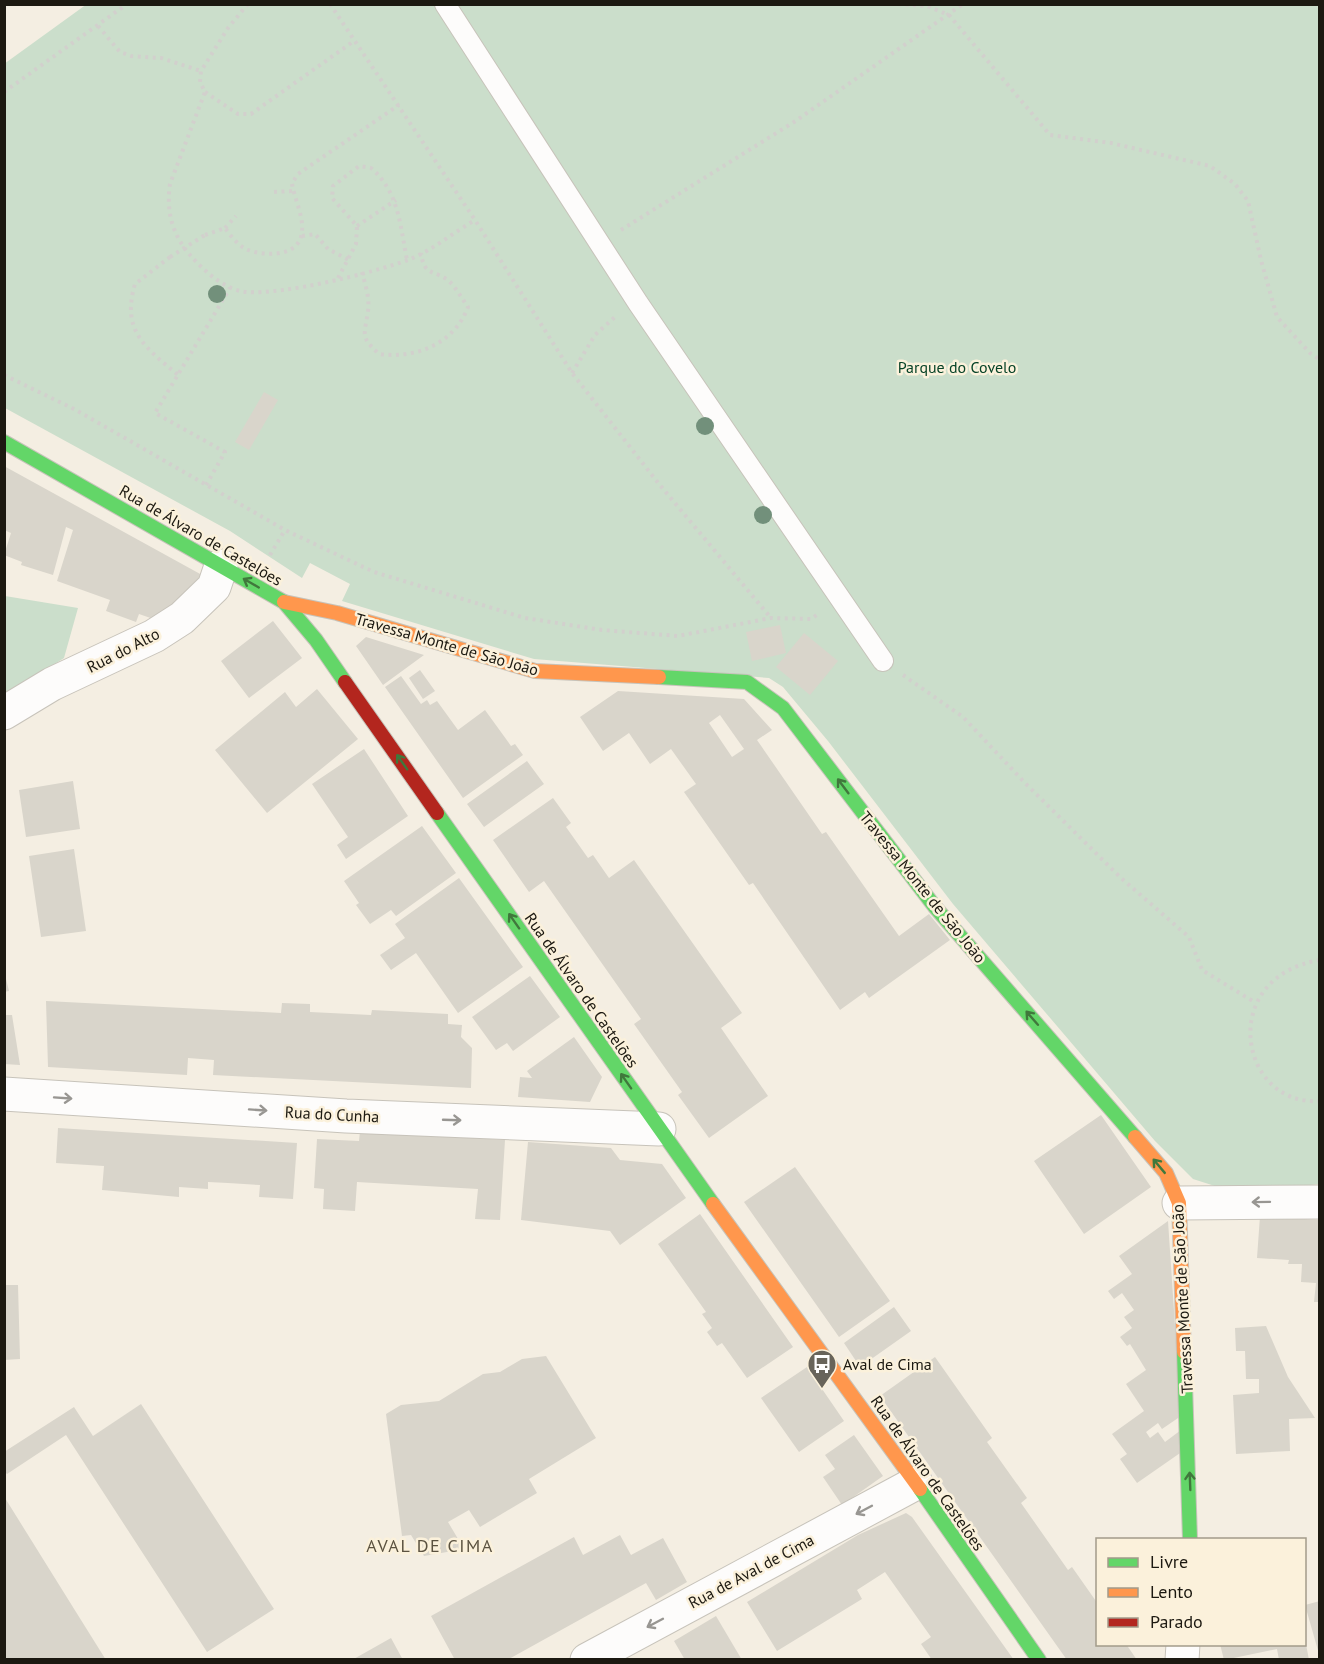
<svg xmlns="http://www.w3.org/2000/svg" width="1324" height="1664" viewBox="0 0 1324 1664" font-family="'PT Sans',sans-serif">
<rect width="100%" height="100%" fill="#f4eee2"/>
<!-- green -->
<path fill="#cbdecb" d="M 87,4 L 1319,5 L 1319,1184 L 1287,1188 L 1218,1187 L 1193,1179 L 1155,1141 L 953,904 L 828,741 L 783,687 L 769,678 L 534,659 L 342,601 L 350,584 L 310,563 L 302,578 L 230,531 L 5,408 L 4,64 Z
M 5,596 L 78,608 L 64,658 L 5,696 Z"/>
<!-- building -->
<path fill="#d9d5cb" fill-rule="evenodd" d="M 264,392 L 278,400 L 249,450 L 235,442 Z
M 4,466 L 202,575 L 203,583 L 162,622 L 139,614 L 136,622 L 106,611 L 110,600 L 57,581 L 73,530 L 66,527 L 53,575 L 21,565 L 22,562 L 4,555 L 11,533 L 4,530 Z
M 273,621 L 302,658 L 249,698 L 221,661 Z
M 780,625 L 786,653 L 752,661 L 746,632 Z
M 804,633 L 838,661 L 810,695 L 776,667 Z
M 366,637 L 424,655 L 383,685 L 356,646 Z
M 420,670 L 435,691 L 423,699 L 409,678 Z
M 401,676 L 421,704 L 427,700 L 430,705 L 437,701 L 458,730 L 485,710 L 511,746 L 515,744 L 523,755 L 463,798 L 385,687 Z
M 317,689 L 358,739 L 267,813 L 215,750 L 285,692 L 296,707 Z
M 618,691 L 744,699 L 772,730 L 757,740 L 822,834 L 826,832 L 899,936 L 929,914 L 950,940 L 869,998 L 865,992 L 840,1010 L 753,883 L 749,885 L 684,792 L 696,784 L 671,749 L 650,764 L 629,733 L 603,751 L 580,717 ZM 720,715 L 744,749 L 732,757 L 709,723 Z
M 364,749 L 408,816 L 346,859 L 337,845 L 348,837 L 312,784 Z
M 527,761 L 544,784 L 484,827 L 467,804 Z
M 73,781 L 80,829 L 26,837 L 19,790 Z
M 553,798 L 571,823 L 566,827 L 588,858 L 593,855 L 609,878 L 634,860 L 742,1013 L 721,1028 L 768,1096 L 709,1138 L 678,1095 L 682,1092 L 634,1024 L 641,1019 L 544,881 L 529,892 L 493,840 Z
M 422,826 L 456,873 L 396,916 L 391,910 L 370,924 L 356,905 L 359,903 L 344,881 Z
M 74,849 L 86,931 L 41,937 L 29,856 Z
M 459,878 L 523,967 L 458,1013 L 416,953 L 391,970 L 380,955 L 405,938 L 395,924 Z
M 4,971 L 9,991 L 4,992 Z
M 530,976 L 560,1017 L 513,1051 L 507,1043 L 496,1050 L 472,1017 Z
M 46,1001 L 281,1013 L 282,1003 L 310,1004 L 310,1012 L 371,1015 L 372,1010 L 448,1014 L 448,1024 L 462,1025 L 461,1037 L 472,1048 L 471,1088 L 213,1075 L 214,1060 L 188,1058 L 187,1075 L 48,1067 Z
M 4,1015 L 12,1015 L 20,1065 L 4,1064 Z
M 574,1037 L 602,1077 L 590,1102 L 518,1097 L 520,1077 L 532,1078 L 527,1071 Z
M 1101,1115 L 1151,1187 L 1084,1234 L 1034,1161 Z
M 58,1128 L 297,1143 L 293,1199 L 259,1197 L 260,1185 L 228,1183 L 208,1182 L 208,1189 L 179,1187 L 179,1197 L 102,1190 L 104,1166 L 56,1163 Z
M 360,1131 L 505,1140 L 500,1220 L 475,1219 L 478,1189 L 357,1182 L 355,1211 L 323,1209 L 324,1189 L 314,1188 L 317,1139 L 359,1141 Z
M 528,1142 L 611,1148 L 620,1160 L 662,1164 L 686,1198 L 620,1245 L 610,1231 L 521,1220 Z
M 795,1167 L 890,1301 L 839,1337 L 744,1202 Z
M 700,1214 L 793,1347 L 747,1378 L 722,1343 L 717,1346 L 707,1332 L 712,1328 L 702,1314 L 706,1312 L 658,1244 Z
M 1260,1216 L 1320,1220 L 1320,1302 L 1314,1302 L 1316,1283 L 1301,1282 L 1302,1264 L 1288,1264 L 1289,1260 L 1257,1258 Z
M 1168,1221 L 1181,1416 L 1162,1429 L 1158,1423 L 1146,1432 L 1150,1438 L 1158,1432 L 1165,1442 L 1181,1430 L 1183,1451 L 1137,1483 L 1120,1459 L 1127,1454 L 1112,1434 L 1144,1411 L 1126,1384 L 1146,1370 L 1130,1344 L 1127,1346 L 1120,1337 L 1132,1328 L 1124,1317 L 1134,1310 L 1122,1293 L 1114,1299 L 1108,1291 L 1132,1274 L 1119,1256 Z
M 4,1285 L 18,1285 L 20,1359 L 4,1360 Z
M 894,1307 L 911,1331 L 860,1367 L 844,1343 Z
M 1266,1326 L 1288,1377 L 1315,1418 L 1289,1419 L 1290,1451 L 1236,1454 L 1233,1395 L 1259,1393 L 1259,1379 L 1246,1379 L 1245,1351 L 1236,1351 L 1235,1328 Z
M 546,1356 L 596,1438 L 529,1479 L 537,1493 L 480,1527 L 469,1510 L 448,1522 L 464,1549 L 424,1556 L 411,1535 L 402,1536 L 386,1414 L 401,1405 L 439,1401 L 483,1374 L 500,1372 L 522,1359 Z
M 935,1357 L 992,1438 L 987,1442 L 1027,1498 L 1021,1503 L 1068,1570 L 1072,1567 L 1098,1604 L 1098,1644 L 1126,1644 L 1137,1660 L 1067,1660 L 880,1396 Z
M 807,1367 L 844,1421 L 799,1452 L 761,1398 Z
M 141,1404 L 274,1609 L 207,1652 L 66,1435 L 7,1474 L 4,1471 L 4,1452 L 74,1407 L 93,1436 Z
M 854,1435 L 883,1476 L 842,1505 L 823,1477 L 835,1469 L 825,1455 Z
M 5,1498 L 76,1612 L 106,1660 L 5,1660 Z
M 906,1513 L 912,1517 L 1014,1660 L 932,1660 L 921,1644 L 931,1637 L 885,1572 L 857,1590 L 862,1599 L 777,1651 L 747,1602 L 858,1535 Z
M 620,1535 L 631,1555 L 663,1538 L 687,1582 L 656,1600 L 646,1583 L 507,1660 L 455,1660 L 431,1616 L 574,1537 L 583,1555 Z
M 1320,1601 L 1320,1654 L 1319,1654 L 1305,1605 Z
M 716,1616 L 742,1660 L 685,1660 L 674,1641 Z
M 391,1638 L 403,1660 L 352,1660 Z
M 1220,1644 L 1306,1644 L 1309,1660 L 1279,1660 L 1277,1649 L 1224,1660 Z"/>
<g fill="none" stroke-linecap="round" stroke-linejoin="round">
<!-- lane casing -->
<g stroke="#c7c3ba" stroke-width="22">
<path id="lane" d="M 445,4 L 638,303 L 883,661"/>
</g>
<!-- street casing -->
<g stroke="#c7c3ba" stroke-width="35">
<path id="street" d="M 4,713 L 52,684 L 154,636 L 182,618 L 214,587 L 221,566
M 4,1094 L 346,1116 L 659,1129
M 1179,1203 L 1320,1202
M 587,1660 L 916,1483
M 1182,1660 L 1183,1644"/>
</g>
<!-- fast casing -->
<g stroke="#c7c3ba" stroke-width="16">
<path id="fast" d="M 4,442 L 284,602 L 316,640 L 345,682
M 659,677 L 747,682 L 783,708 L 935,907 L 1135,1137
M 437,813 L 713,1204
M 1184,1352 L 1190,1540
M 920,1489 L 1039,1660"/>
</g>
<!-- slow casing -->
<g stroke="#c7c3ba" stroke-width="16">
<path id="slow" d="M 284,602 L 337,613 L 535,671 L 659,677
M 1135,1137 L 1166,1173 L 1179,1203 L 1184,1352
M 713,1204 L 920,1489"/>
</g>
<!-- jam casing -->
<g stroke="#c7c3ba" stroke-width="16">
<path id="jam" d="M 345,682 L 437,813"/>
</g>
<!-- path -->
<path stroke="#d2d0cd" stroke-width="4" stroke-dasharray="3 4.5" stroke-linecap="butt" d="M 248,4 L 228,28 L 201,71 L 200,82 L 205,92 L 170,184 C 166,211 172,234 190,255 C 204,271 225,290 246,292 C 284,295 372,273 408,260 C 431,251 453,233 475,220
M 330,4 L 475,220 L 572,373 L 659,484 L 771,618
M 818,4 L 819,4
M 898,4 L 927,6 L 949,15 L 1050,135 L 1111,143 L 1210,166 L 1235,184 L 1248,201 L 1261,260 L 1277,317 L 1310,353 L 1320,360
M 98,26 L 120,52 L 131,56 L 161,58 L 201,71
M 4,92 L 127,4
M 205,92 L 238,114 L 251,114 L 354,41
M 274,192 L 293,191
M 357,226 L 396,200
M 225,228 L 236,216
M 621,230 L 794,122 L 963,4
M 205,235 L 225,228 C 231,236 238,246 248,250 C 264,256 295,257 301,237 C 306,220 294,199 292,183 L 298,174 L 399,105
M 302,236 L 315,234 L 328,249 L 349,260
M 170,257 L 135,284 C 121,331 145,347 178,375
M 362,272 C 365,284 370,298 368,311 C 365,334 359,336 379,354 C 416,359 454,344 468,307 C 462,299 457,289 450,282 C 436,269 424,278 421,253
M 338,278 L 356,244 L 357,226 L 332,198 L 333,186 L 359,166 L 371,168 C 399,192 400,225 407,260
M 572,373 L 595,335 L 615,317
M 4,375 L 76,410 L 285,530 L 374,572 L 525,618 L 602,630 L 678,636 L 771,618 L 811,619 L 818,614
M 206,485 L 225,452 L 155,413 L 230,288
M 270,555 L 285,530
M 903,675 L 963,717 L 1025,783 L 1121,878 L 1189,937 L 1202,970 L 1256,1003
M 1320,960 C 1216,977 1239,1107 1320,1101"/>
<!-- lane -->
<use href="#lane" stroke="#fdfcfb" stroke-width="20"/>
<!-- street -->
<use href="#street" stroke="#fdfcfb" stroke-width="33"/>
<!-- fast -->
<use href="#fast" stroke="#63d668" stroke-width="14"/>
<!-- slow -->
<use href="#slow" stroke="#ff974d" stroke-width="14"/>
<!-- jam -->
<use href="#jam" stroke="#b3261e" stroke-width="14"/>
<!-- path-bridge -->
<path stroke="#d2d0cd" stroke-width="4" stroke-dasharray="3 4.5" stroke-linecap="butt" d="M 170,257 L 205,235"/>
</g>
<!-- trees -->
<g fill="#72907b">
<circle cx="217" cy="294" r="9"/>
<circle cx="705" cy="426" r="9"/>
<circle cx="763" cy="515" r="9"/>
</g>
<!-- one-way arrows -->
<defs><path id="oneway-shaft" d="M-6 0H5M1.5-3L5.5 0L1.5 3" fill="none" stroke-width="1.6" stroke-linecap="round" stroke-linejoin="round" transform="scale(1.5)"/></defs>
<g stroke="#40783c">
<use href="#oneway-shaft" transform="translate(251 583) rotate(-150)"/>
<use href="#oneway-shaft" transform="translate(402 762) rotate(-125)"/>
<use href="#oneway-shaft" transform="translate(843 786) rotate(-127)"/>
<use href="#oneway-shaft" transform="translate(514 921) rotate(-125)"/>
<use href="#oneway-shaft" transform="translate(1032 1018) rotate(-131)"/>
<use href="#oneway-shaft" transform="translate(626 1081) rotate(-125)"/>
<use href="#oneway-shaft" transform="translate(1159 1166) rotate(-130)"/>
<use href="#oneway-shaft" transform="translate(1190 1481) rotate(-92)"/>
</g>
<g stroke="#989692">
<use href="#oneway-shaft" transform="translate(63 1098) rotate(4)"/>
<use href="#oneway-shaft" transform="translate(258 1110) rotate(4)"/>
<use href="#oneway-shaft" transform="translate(452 1120) rotate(2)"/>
<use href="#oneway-shaft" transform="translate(1261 1202) rotate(179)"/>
<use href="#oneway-shaft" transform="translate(864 1510) rotate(152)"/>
<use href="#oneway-shaft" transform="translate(655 1623) rotate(152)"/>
</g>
<!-- icons -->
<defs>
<g id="bus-pin" transform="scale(1.5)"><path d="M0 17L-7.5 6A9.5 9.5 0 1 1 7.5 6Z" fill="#68645a" stroke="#fbf1db"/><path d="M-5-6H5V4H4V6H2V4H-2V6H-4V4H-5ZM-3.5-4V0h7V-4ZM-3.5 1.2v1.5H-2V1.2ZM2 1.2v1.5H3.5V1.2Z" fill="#fff"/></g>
</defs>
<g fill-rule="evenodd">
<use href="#bus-pin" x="822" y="1364"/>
</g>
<g text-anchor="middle" stroke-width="5" stroke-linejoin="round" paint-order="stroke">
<!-- park labels -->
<g font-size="16" fill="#074327" stroke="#fbf1db">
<text x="957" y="373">Parque do Covelo</text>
</g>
<!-- street labels -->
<g font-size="16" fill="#1c1911" stroke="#fbf1db">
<text transform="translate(201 535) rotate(30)" y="6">Rua de Álvaro de Castelões</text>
<text transform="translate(447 644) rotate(16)" y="6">Travessa Monte de São João</text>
<text transform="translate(123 650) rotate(-27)" y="6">Rua do Alto</text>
<text transform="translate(923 887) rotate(51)" y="6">Travessa Monte de São João</text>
<text transform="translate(582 990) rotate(55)" y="6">Rua de Álvaro de Castelões</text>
<text transform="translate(332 1114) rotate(3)" y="6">Rua do Cunha</text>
<text transform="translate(1182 1299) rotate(-93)" y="6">Travessa Monte de São João</text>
<text transform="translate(928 1473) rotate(55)" y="6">Rua de Álvaro de Castelões</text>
<text transform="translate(751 1571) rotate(-28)" y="6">Rua de Aval de Cima</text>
</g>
<!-- poi labels -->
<g font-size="16" fill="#1c1911" stroke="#fbf1db" text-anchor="start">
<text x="843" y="1370">Aval de Cima</text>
</g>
<!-- neighbourhood labels -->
<g font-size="18" letter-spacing="1.5" fill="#5b5240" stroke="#fbf1db">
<text x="430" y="1552">AVAL DE CIMA</text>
</g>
</g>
<!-- border -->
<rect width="1324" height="1664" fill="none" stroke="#1c1911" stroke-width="12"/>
<!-- legend -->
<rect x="1096" y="1538" width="210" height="108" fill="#fbf1db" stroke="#a29b8a" stroke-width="1.5"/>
<rect x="1108" y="1558" width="30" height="9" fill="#63d668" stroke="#a29b8a" stroke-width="1.5"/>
<text x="1150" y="1568" font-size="18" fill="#1c1911">Livre</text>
<rect x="1108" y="1588" width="30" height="9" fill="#ff974d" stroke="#a29b8a" stroke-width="1.5"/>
<text x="1150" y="1598" font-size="18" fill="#1c1911">Lento</text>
<rect x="1108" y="1618" width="30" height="9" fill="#b3261e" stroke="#a29b8a" stroke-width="1.5"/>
<text x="1150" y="1628" font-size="18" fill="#1c1911">Parado</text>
</svg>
